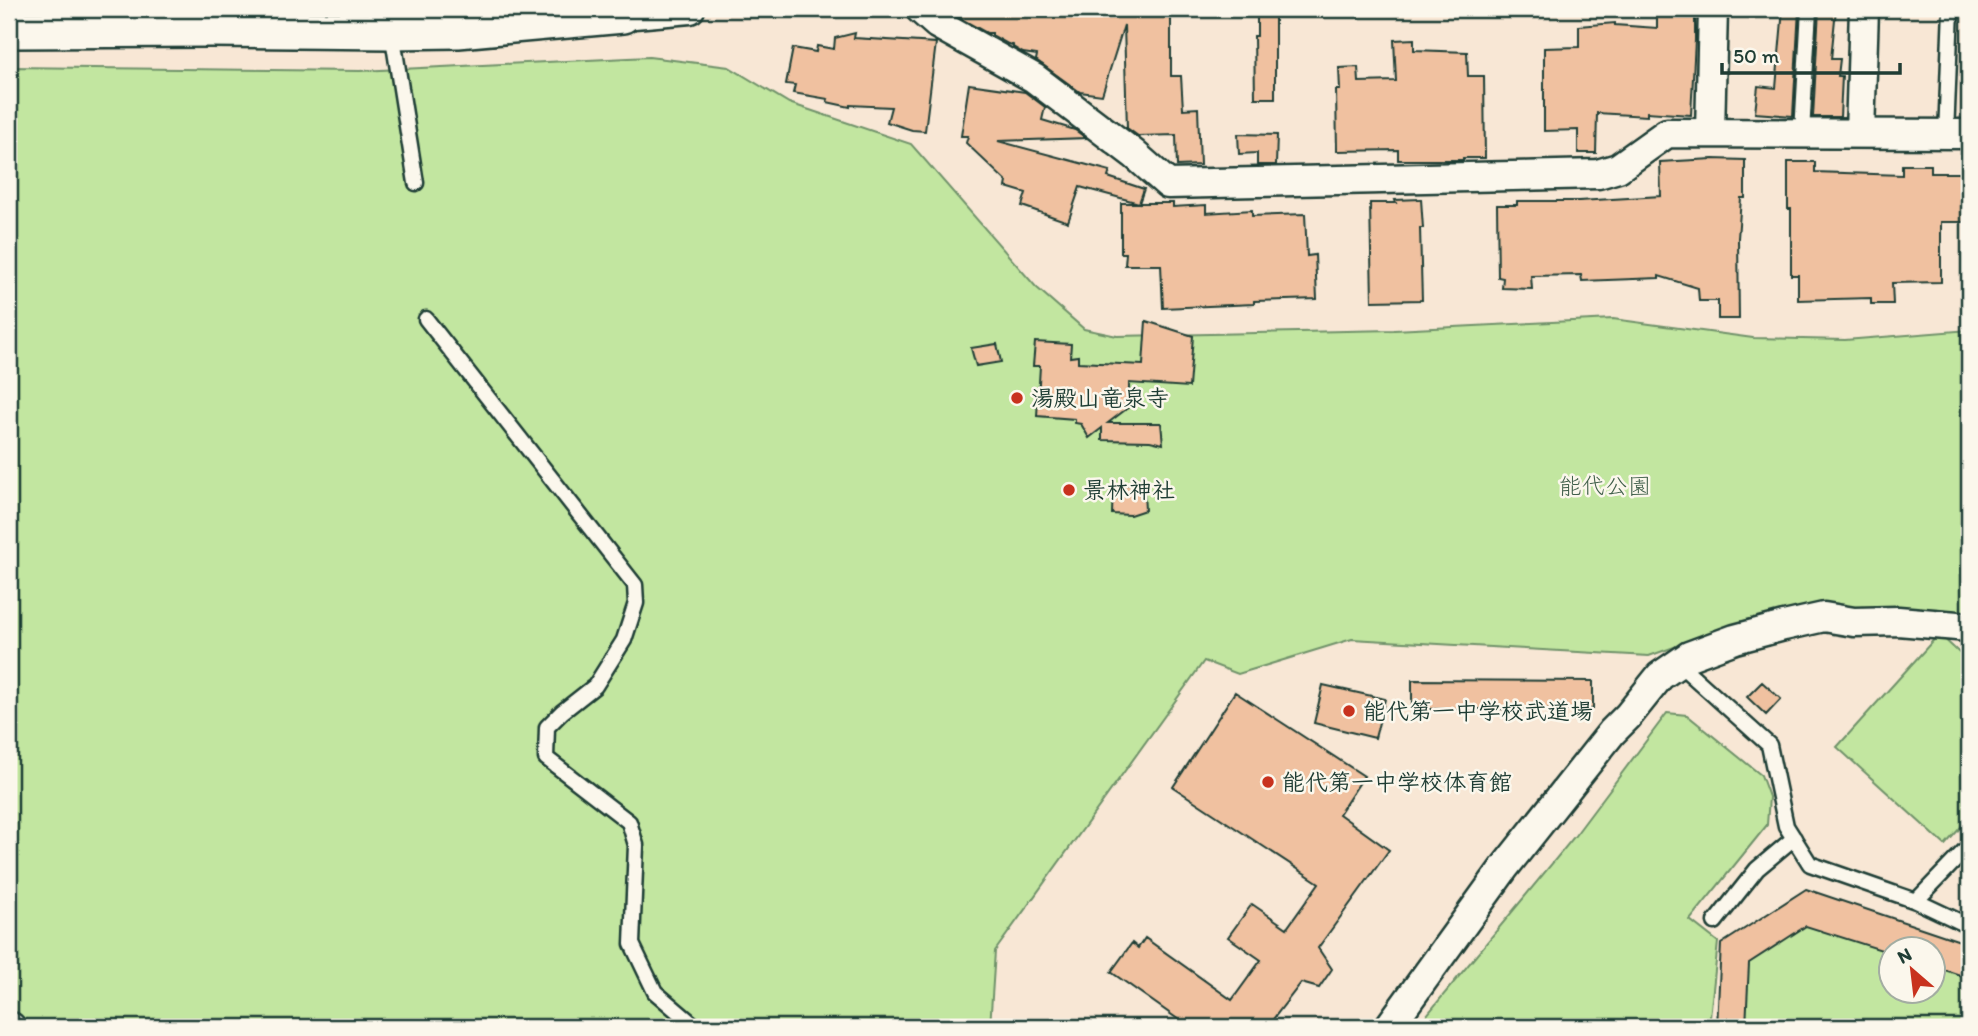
<svg xmlns="http://www.w3.org/2000/svg" width="1978" height="1036" viewBox="0 0 1978 1036" font-family="Itim,'Klee One',sans-serif">
<rect width="100%" height="100%" fill="#f8e7d5"/>
<filter id="ink" filterUnits="userSpaceOnUse"><feTurbulence type="fractalNoise" baseFrequency=".0143" numOctaves="2"/><feDisplacementMap in="SourceGraphic" scale="14" xChannelSelector="R" yChannelSelector="G"/><feConvolveMatrix kernelMatrix="1 2 1 2 8 2 1 2 1" color-interpolation-filters="sRGB"/></filter>
<g filter="url(#ink)">
<!-- green -->
<path fill="#c2e6a0" stroke="#70926a" stroke-width="2" fill-rule="evenodd" d="M 649,57 L 729,67 L 789,103 L 911,144 L 1036,287 L 1084,329 L 1117,336 L 1394,330 L 1613,319 L 1753,338 L 1845,340 L 1969,330 L 1969,617 L 1821,610 L 1756,618 L 1649,656 L 1352,639 L 1238,674 L 1204,661 L 995,951 L 990,1027 L 9,1027 L 9,67 L 360,71 Z
M 1939,634 L 1969,662 L 1969,818 L 1945,845 L 1837,747 Z
M 1667,713 L 1687,715 L 1761,775 L 1769,797 L 1767,825 L 1690,920 L 1718,942 L 1709,1027 L 1417,1027 L 1574,837 Z
M 1810,903 L 1969,961 L 1969,1027 L 1727,1027 L 1728,955 ZM 1890,948 L 1932,948 L 1932,990 L 1890,990 Z"/>
<!-- building -->
<path fill="#f0c1a0" stroke="#1f3d34" stroke-width="2" d="M 949,9 L 1171,9 L 1171,76 L 1181,76 L 1183,109 L 1198,108 L 1200,165 L 1177,166 L 1176,135 L 1138,136 L 1127,128 L 1124,25 L 1102,95 L 1080,92 L 1036,60 L 1037,55 L 1023,53 L 1013,47 L 1013,45 L 1008,44 L 992,35 L 992,33 L 987,33 L 951,13 Z
M 1257,9 L 1275,9 L 1275,98 L 1255,98 L 1254,36 L 1257,36 Z
M 1657,9 L 1695,9 L 1695,40 L 1691,115 L 1647,112 L 1647,116 L 1597,113 L 1596,153 L 1578,153 L 1578,130 L 1544,131 L 1544,48 L 1579,47 L 1579,26 L 1615,23 L 1615,25 L 1657,28 Z
M 1783,9 L 1799,9 L 1793,116 L 1755,113 L 1758,86 L 1776,88 Z
M 1819,9 L 1836,9 L 1831,59 L 1840,59 L 1838,76 L 1842,76 L 1840,117 L 1813,117 Z
M 855,33 L 854,38 L 936,43 L 925,131 L 912,130 L 887,122 L 891,107 L 850,105 L 850,107 L 827,102 L 828,99 L 793,93 L 795,85 L 786,84 L 793,48 L 816,52 L 817,46 L 834,49 L 835,38 Z
M 1414,39 L 1414,50 L 1467,52 L 1468,76 L 1484,76 L 1485,158 L 1463,158 L 1463,160 L 1398,160 L 1398,150 L 1337,151 L 1336,90 L 1340,90 L 1339,68 L 1358,67 L 1359,82 L 1396,81 L 1394,40 Z
M 969,84 L 1025,92 L 1045,107 L 1042,120 L 1075,130 L 1086,138 L 998,141 L 1110,171 L 1108,177 L 1144,189 L 1139,203 L 1080,187 L 1068,222 L 1022,206 L 1026,193 L 1006,187 L 1007,182 L 966,143 L 968,136 L 961,136 Z
M 1238,134 L 1277,135 L 1276,165 L 1257,165 L 1257,153 L 1239,154 Z
M 1713,159 L 1745,160 L 1745,198 L 1741,198 L 1738,238 L 1739,319 L 1718,319 L 1718,301 L 1699,301 L 1698,288 L 1659,276 L 1659,278 L 1582,281 L 1581,275 L 1531,276 L 1532,289 L 1502,288 L 1503,278 L 1498,277 L 1497,205 L 1517,205 L 1517,201 L 1579,201 L 1661,196 L 1660,162 Z
M 1788,162 L 1815,162 L 1815,172 L 1902,175 L 1902,165 L 1931,165 L 1931,173 L 1969,173 L 1969,222 L 1941,222 L 1941,282 L 1892,283 L 1893,304 L 1871,304 L 1871,298 L 1798,300 L 1798,275 L 1791,275 L 1791,209 L 1788,209 Z
M 1421,199 L 1423,228 L 1420,228 L 1422,300 L 1372,301 L 1370,203 L 1396,203 L 1395,200 Z
M 1121,203 L 1173,203 L 1173,207 L 1206,205 L 1206,213 L 1252,210 L 1252,216 L 1305,214 L 1307,256 L 1315,255 L 1317,299 L 1254,301 L 1254,304 L 1163,308 L 1161,265 L 1125,265 L 1126,253 L 1121,253 Z
M 1146,321 L 1193,336 L 1189,387 L 1129,383 L 1129,407 L 1108,423 L 1161,423 L 1163,444 L 1150,441 L 1102,440 L 1102,428 L 1089,438 L 1081,424 L 1075,423 L 1075,419 L 1037,416 L 1040,366 L 1033,366 L 1035,342 L 1071,344 L 1070,357 L 1078,356 L 1078,362 L 1143,365 Z
M 997,344 L 1001,362 L 976,366 L 971,348 Z
M 1137,484 L 1136,490 L 1144,493 L 1145,510 L 1130,515 L 1112,514 L 1113,485 Z
M 1412,680 L 1593,681 L 1593,709 L 1412,709 Z
M 1762,682 L 1781,699 L 1766,715 L 1747,697 Z
M 1323,685 L 1385,699 L 1375,738 L 1314,723 Z
M 1235,692 L 1364,776 L 1339,814 L 1389,850 L 1318,948 L 1332,969 L 1319,988 L 1301,983 L 1267,1027 L 1189,1027 L 1111,972 L 1132,943 L 1138,948 L 1145,938 L 1232,1000 L 1261,960 L 1228,937 L 1252,904 L 1287,928 L 1319,883 L 1173,787 Z
M 1806,889 L 1969,944 L 1969,978 L 1933,966 L 1933,948 L 1891,948 L 1891,953 L 1806,926 L 1749,963 L 1746,1027 L 1717,1027 L 1721,944 Z"/>
<g fill="none" stroke-linecap="round" stroke-linejoin="round">
<!-- service casing -->
<g stroke="#1f3d34" stroke-width="19">
<path id="service" d="M 392,32 L 416,183
M 1802,133 L 1809,9
M 1946,135 L 1951,9
M 426,319 L 635,585 L 636,603 L 624,640 L 595,686 L 562,712 L 547,727 L 546,758 L 629,822 L 636,845 L 632,944 L 655,992 L 696,1027
M 1678,663 L 1769,745 L 1786,826 L 1810,864 L 1916,901
M 1969,846 L 1916,901 L 1969,926
M 1715,922 L 1757,869 L 1794,838"/>
</g>
<!-- minor casing -->
<g stroke="#1f3d34" stroke-width="33">
<path id="minor" d="M 920,9 L 937,24 L 1034,78 L 1134,154 L 1168,184 L 1598,174 L 1618,168 L 1667,133 L 1969,134
M 623,15 L 690,9
M 1710,132 L 1713,9
M 1860,133 L 1864,9
M 9,1026 L 11,1027
M 1389,1027 L 1504,868 L 1612,732 L 1628,716 L 1660,676 L 1689,656 L 1735,639 L 1784,626 L 1824,617 L 1854,622 L 1898,621 L 1969,627"/>
</g>
<!-- tertiary casing -->
<g stroke="#1f3d34" stroke-width="40">
<path id="tertiary" d="M 9,30 L 210,29 L 390,31 L 458,30 L 623,15 L 624,9"/>
</g>
<!-- service -->
<use href="#service" stroke="#fbf7ec" stroke-width="14"/>
<!-- minor -->
<use href="#minor" stroke="#fbf7ec" stroke-width="28"/>
<!-- tertiary -->
<use href="#tertiary" stroke="#fbf7ec" stroke-width="35"/>
</g>
</g>
<!-- markers -->
<g fill="#c8321e" stroke="#fbf7ec" stroke-width="2.5">
<circle cx="1017" cy="398" r="7"/>
<circle cx="1069" cy="490" r="7"/>
<circle cx="1349" cy="711" r="7"/>
<circle cx="1268" cy="782" r="7"/>
</g>
<g text-anchor="middle" stroke-width="5" stroke-linejoin="round" paint-order="stroke">
<!-- poi labels -->
<g font-size="23" font-weight="bold" fill="#1f3d34" stroke="#fbf7ec" text-anchor="start">
<text x="1031" y="406">湯殿山竜泉寺</text>
<text x="1083" y="498">景林神社</text>
<text x="1363" y="719">能代第一中学校武道場</text>
<text x="1282" y="790">能代第一中学校体育館</text>
</g>
<!-- park labels -->
<g font-size="23" fill="#405f4a" stroke="#fbf7ec">
<text x="1605" y="494">能代公園</text>
</g>
</g>
<!-- margin -->
<rect width="1978" height="1036" fill="none" stroke="#fbf7ec" stroke-width="35"/>
<rect x="18" y="18" width="1943" height="1001" fill="none" stroke="#1f3d34" stroke-width="2.5" filter="url(#ink)"/>
<!-- north arrow -->
<g transform="translate(1912 970) rotate(332)"><circle r="33" fill="#fbf7ec" stroke="#a3ada2" stroke-width="2"/>
<path d="M0-5L12 26L0 18L-12 26Z" fill="#c8321e"/>
<text y="-10" font-size="19" font-weight="bold" text-anchor="middle" fill="#1f3d34">N</text>
</g>
<!-- scale -->
<path d="M1722 63v10h178v-10" fill="none" stroke="#1f3d34" stroke-width="3.5"/>
<text x="1733" y="63" font-size="21" fill="#1f3d34" stroke="#fbf7ec" stroke-width="5" paint-order="stroke">50 m</text>
</svg>
